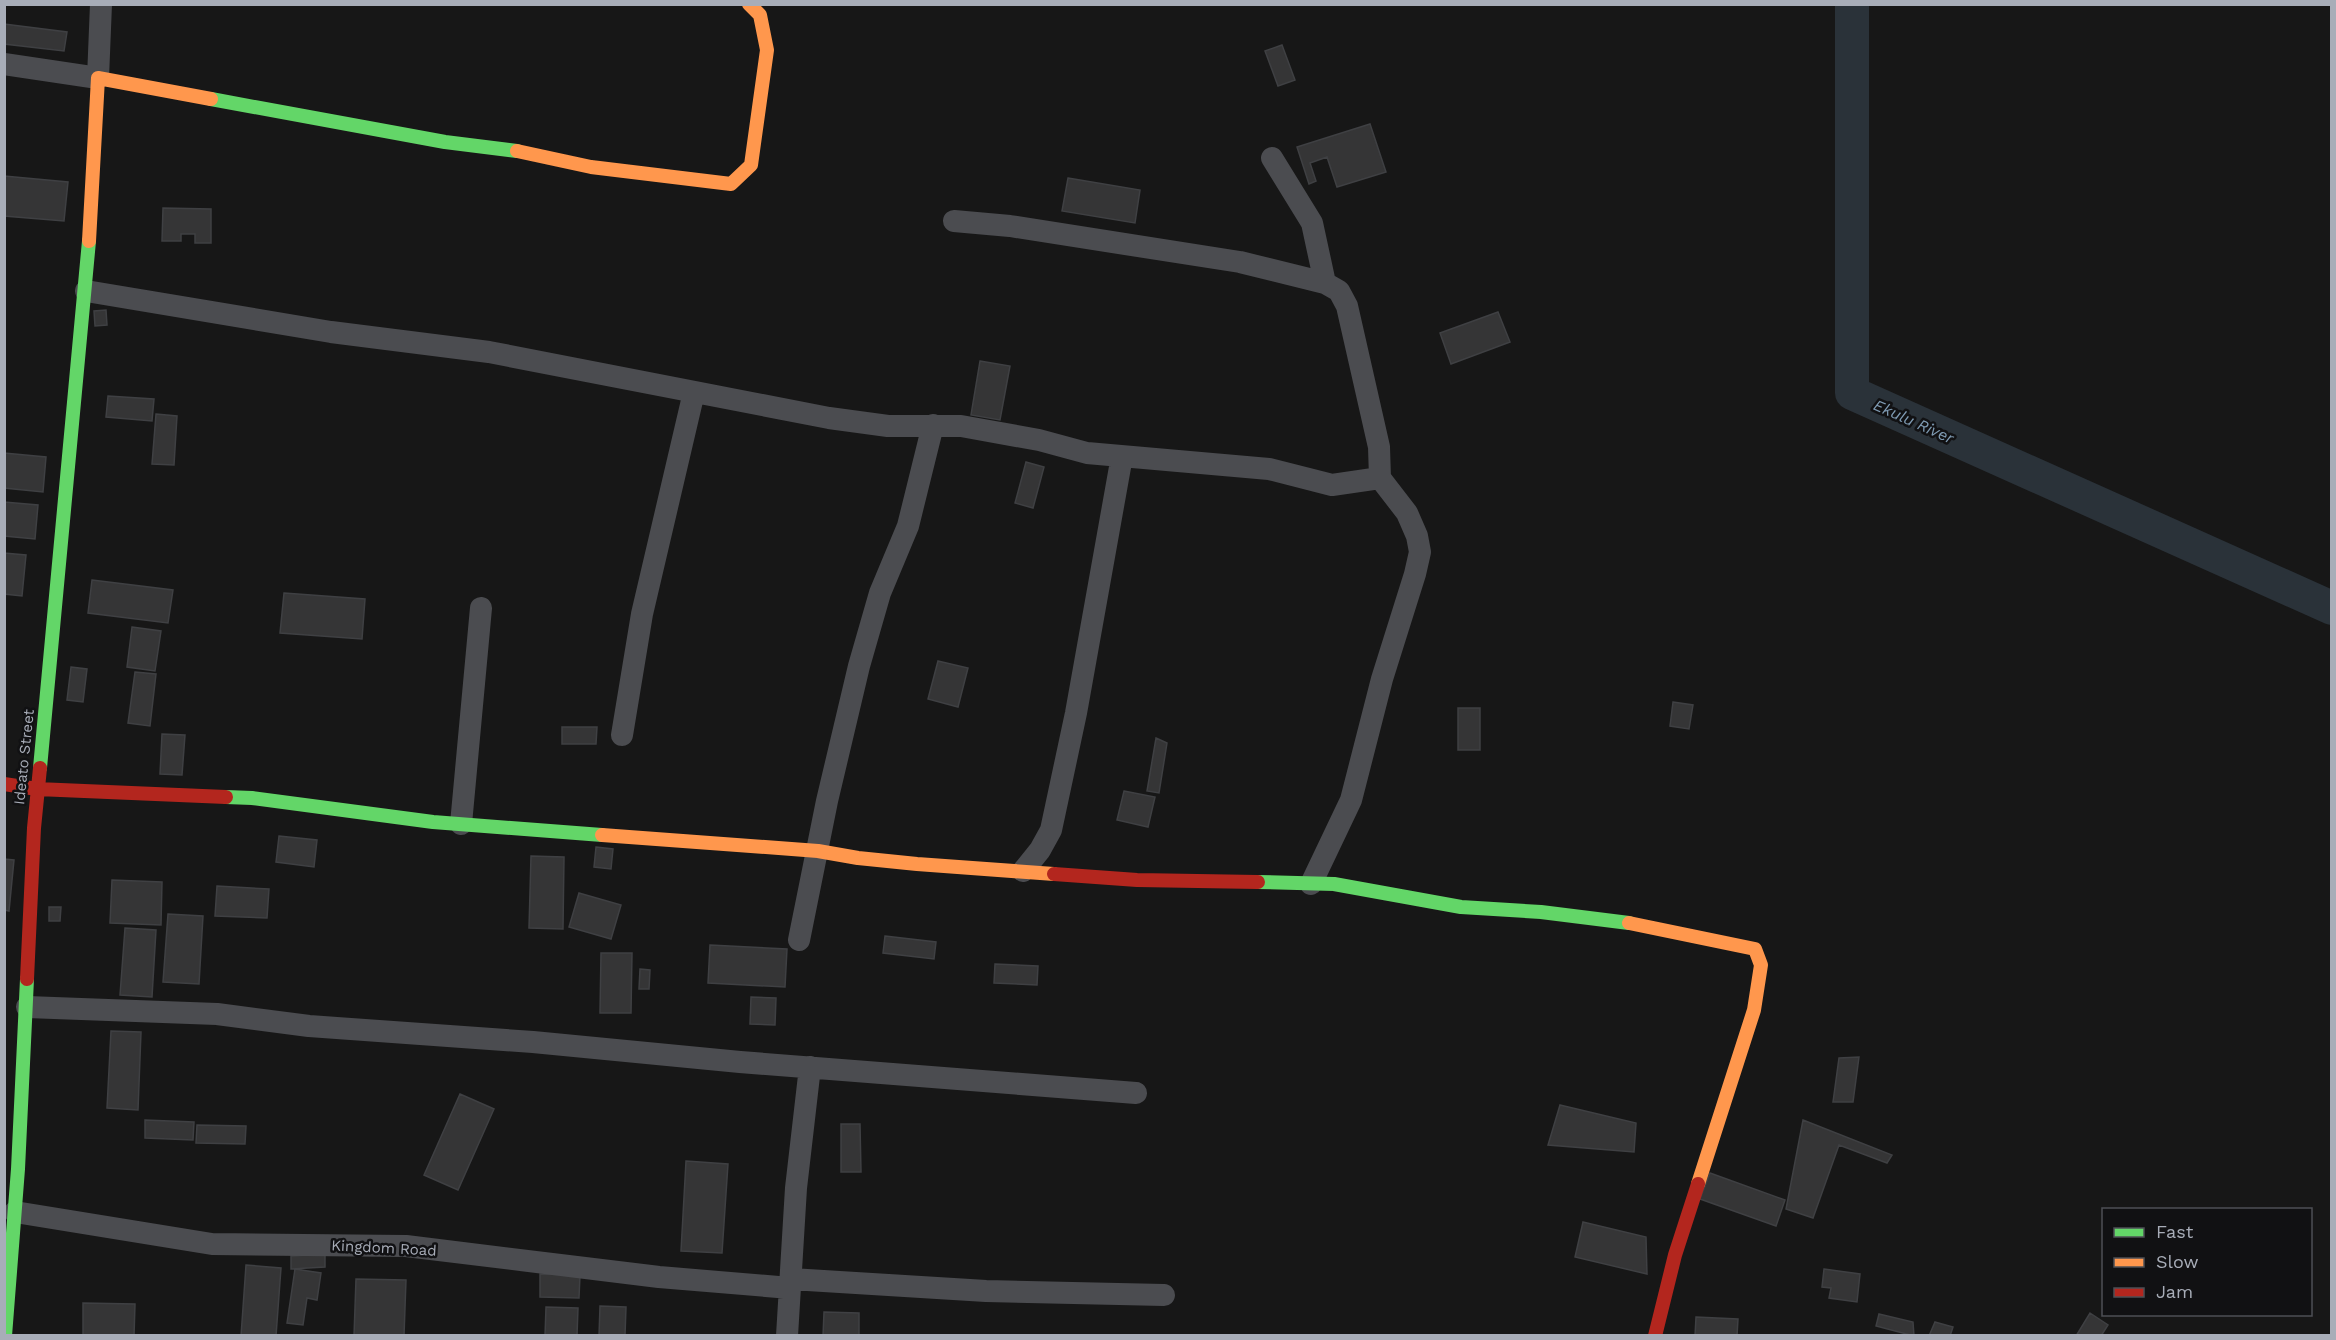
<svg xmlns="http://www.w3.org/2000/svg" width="2336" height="1340" viewBox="0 0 2336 1340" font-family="'Work Sans',sans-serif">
<rect width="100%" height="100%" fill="#171717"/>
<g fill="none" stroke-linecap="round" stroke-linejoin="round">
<!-- river -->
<path stroke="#2a3239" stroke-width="34" d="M 1852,4 L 1852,393 L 2332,608"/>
</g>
<!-- building -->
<path fill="#353536" stroke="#3f4043" stroke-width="1.5" d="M 4,24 L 67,32 L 64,51 L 4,44 Z
M 1282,45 L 1295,80 L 1278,86 L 1265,51 Z
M 1370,124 L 1386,172 L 1337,187 L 1327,157 L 1310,163 L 1316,181 L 1309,184 L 1297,147 Z
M 4,176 L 68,182 L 64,221 L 4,216 Z
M 1068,178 L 1140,190 L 1135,223 L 1062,211 Z
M 163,208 L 211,209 L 211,243 L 195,243 L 195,234 L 181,234 L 181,241 L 162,241 Z
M 106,310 L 107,325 L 95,326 L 94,311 Z
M 1498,312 L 1510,342 L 1451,364 L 1440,333 Z
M 980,361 L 1010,366 L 1000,420 L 971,415 Z
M 108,396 L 154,399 L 152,421 L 106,417 Z
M 156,414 L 177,416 L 174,465 L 152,464 Z
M 4,453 L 46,457 L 43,492 L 4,488 Z
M 1026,462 L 1044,467 L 1033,508 L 1015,503 Z
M 4,502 L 38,505 L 35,539 L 4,536 Z
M 4,553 L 26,555 L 22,596 L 4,594 Z
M 92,580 L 173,590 L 168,623 L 88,613 Z
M 284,593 L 365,599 L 362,639 L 280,633 Z
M 132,627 L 161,631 L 155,671 L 127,667 Z
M 938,661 L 968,668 L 958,707 L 928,699 Z
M 71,667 L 87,669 L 83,702 L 67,700 Z
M 135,672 L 156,674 L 150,726 L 128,723 Z
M 1673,702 L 1693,705 L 1689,729 L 1670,726 Z
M 1458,708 L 1480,708 L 1480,750 L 1458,750 Z
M 562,727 L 597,727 L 596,744 L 562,744 Z
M 162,734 L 185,735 L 182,775 L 160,774 Z
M 1156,738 L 1167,743 L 1159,793 L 1147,791 Z
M 1124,791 L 1155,797 L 1148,827 L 1117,820 Z
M 279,836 L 317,840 L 314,867 L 276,862 Z
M 596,847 L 613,849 L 611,869 L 594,867 Z
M 531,856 L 564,857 L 563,929 L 529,928 Z
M 4,859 L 14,860 L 9,911 L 4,910 Z
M 112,880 L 162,882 L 161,925 L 110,923 Z
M 217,886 L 269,889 L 267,918 L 215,916 Z
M 579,893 L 621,905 L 611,939 L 569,927 Z
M 49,907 L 61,907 L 60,921 L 49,921 Z
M 168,914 L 203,916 L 199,984 L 163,982 Z
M 125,928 L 156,930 L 152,997 L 120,995 Z
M 885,936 L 936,942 L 934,959 L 883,953 Z
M 710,945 L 787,949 L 785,987 L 708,983 Z
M 601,953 L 632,953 L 631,1013 L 600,1013 Z
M 995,964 L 1038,966 L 1037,985 L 994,983 Z
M 640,969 L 650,970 L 649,989 L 639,989 Z
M 751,997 L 776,998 L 775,1025 L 750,1024 Z
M 111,1031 L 141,1032 L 138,1110 L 107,1108 Z
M 1859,1057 L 1853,1102 L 1833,1102 L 1839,1058 Z
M 460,1094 L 494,1109 L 458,1190 L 424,1175 Z
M 1560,1105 L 1636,1123 L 1634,1152 L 1548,1145 Z
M 145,1120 L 194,1122 L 193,1140 L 145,1138 Z
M 1803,1120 L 1892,1155 L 1887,1163 L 1839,1145 L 1813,1218 L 1786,1209 Z
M 841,1124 L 860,1124 L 861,1172 L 841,1172 Z
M 197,1125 L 246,1126 L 245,1144 L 196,1143 Z
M 686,1161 L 728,1164 L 722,1253 L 681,1251 Z
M 1710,1173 L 1785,1200 L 1776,1226 L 1700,1199 Z
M 1583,1222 L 1646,1237 L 1647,1274 L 1575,1257 Z
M 325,1254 L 325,1267 L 291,1269 L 291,1256 Z
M 246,1265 L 281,1268 L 276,1336 L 241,1336 Z
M 295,1269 L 321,1273 L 317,1300 L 307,1298 L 303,1325 L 287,1323 Z
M 1824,1269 L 1860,1274 L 1857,1302 L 1829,1298 L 1831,1288 L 1822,1287 Z
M 540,1274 L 580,1275 L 579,1298 L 540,1297 Z
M 356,1279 L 406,1280 L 404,1336 L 354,1336 Z
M 83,1303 L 135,1304 L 134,1336 L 83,1336 Z
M 600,1306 L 626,1307 L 625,1336 L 599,1336 Z
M 546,1307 L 578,1308 L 577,1336 L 545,1336 Z
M 824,1312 L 859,1313 L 859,1336 L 823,1336 Z
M 2090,1313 L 2108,1325 L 2101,1336 L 2076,1336 Z
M 1879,1314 L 1913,1322 L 1914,1336 L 1876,1326 Z
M 1696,1317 L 1738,1319 L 1737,1336 L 1695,1336 Z
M 1935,1322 L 1953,1327 L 1950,1336 L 1929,1336 Z"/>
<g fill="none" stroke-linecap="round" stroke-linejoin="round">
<!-- street -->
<path stroke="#4b4c50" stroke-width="22" d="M 4,64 L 98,78 L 101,4
M 1272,158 L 1312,223 L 1325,283
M 954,221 L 1010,226 L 1240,262 L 1325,283 L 1339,291 L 1347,306 L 1379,447 L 1380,478 L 1407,513 L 1417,536 L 1420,552 L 1415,574 L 1382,679 L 1351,800 L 1311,884
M 86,291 L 331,332 L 489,352 L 829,418 L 888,426 L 961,426 L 1039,440 L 1087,453 L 1269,469 L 1332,485 L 1380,478
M 622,735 L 642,614 L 694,392
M 461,824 L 481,608
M 1023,871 L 1040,850 L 1051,830 L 1076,713 L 1122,456
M 799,940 L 827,801 L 859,666 L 880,593 L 908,526 L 933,425
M 27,1007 L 217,1014 L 309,1026 L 533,1042 L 740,1062 L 1136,1093
M 15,1212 L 212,1244 L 406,1246 L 659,1277 L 790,1288
M 791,1279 L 986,1291 L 1164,1295
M 787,1336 L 796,1188 L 810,1067"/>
<!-- fast -->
<path stroke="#63d668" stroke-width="14" d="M 211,99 L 445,142 L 517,151
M 40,768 L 89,241
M 226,797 L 252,798 L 433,822 L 602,835
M 1258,882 L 1334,884 L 1461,907 L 1541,912 L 1629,923
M 5,1336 L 18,1169 L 27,979"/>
<!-- slow -->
<path stroke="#ff974d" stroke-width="14" d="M 517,151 L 591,167 L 731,184 L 751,165 L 767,50 L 760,15 L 749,4
M 89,241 L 98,78 L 211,99
M 602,835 L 818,851 L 858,858 L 917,864 L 1054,874
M 1629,923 L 1755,949 L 1761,965 L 1754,1010 L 1698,1184"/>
<!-- jam -->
<path stroke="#b3261e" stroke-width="14" d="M 4,784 L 37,789 L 226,797
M 1054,874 L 1137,880 L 1258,882
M 27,979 L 34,828 L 40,768
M 1655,1336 L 1675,1255 L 1698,1184"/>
</g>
<g text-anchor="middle" stroke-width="5" stroke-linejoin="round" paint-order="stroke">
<!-- street labels -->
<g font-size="15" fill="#a8adb8" stroke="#111113">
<text transform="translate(24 757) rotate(-84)" y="5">Ideato Street</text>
<text transform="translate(384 1248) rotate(3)" y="5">Kingdom Road</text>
</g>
<!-- water labels -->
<g font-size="16" font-style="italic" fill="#7f9bb3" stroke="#111113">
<text transform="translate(1914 421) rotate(24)" y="6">Ekulu River</text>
</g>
</g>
<!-- border -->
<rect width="2336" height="1340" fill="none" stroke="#a8adb8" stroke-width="12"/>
<!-- legend -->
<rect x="2102" y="1208" width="210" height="108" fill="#111113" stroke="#4d4f55" stroke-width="1.5"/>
<rect x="2114" y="1228" width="30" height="9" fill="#63d668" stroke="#4d4f55" stroke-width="1.5"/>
<text x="2156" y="1238" font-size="18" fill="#a8adb8">Fast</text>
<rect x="2114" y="1258" width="30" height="9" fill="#ff974d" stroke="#4d4f55" stroke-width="1.5"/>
<text x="2156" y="1268" font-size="18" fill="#a8adb8">Slow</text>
<rect x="2114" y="1288" width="30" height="9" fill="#b3261e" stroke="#4d4f55" stroke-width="1.5"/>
<text x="2156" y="1298" font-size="18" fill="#a8adb8">Jam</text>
</svg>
